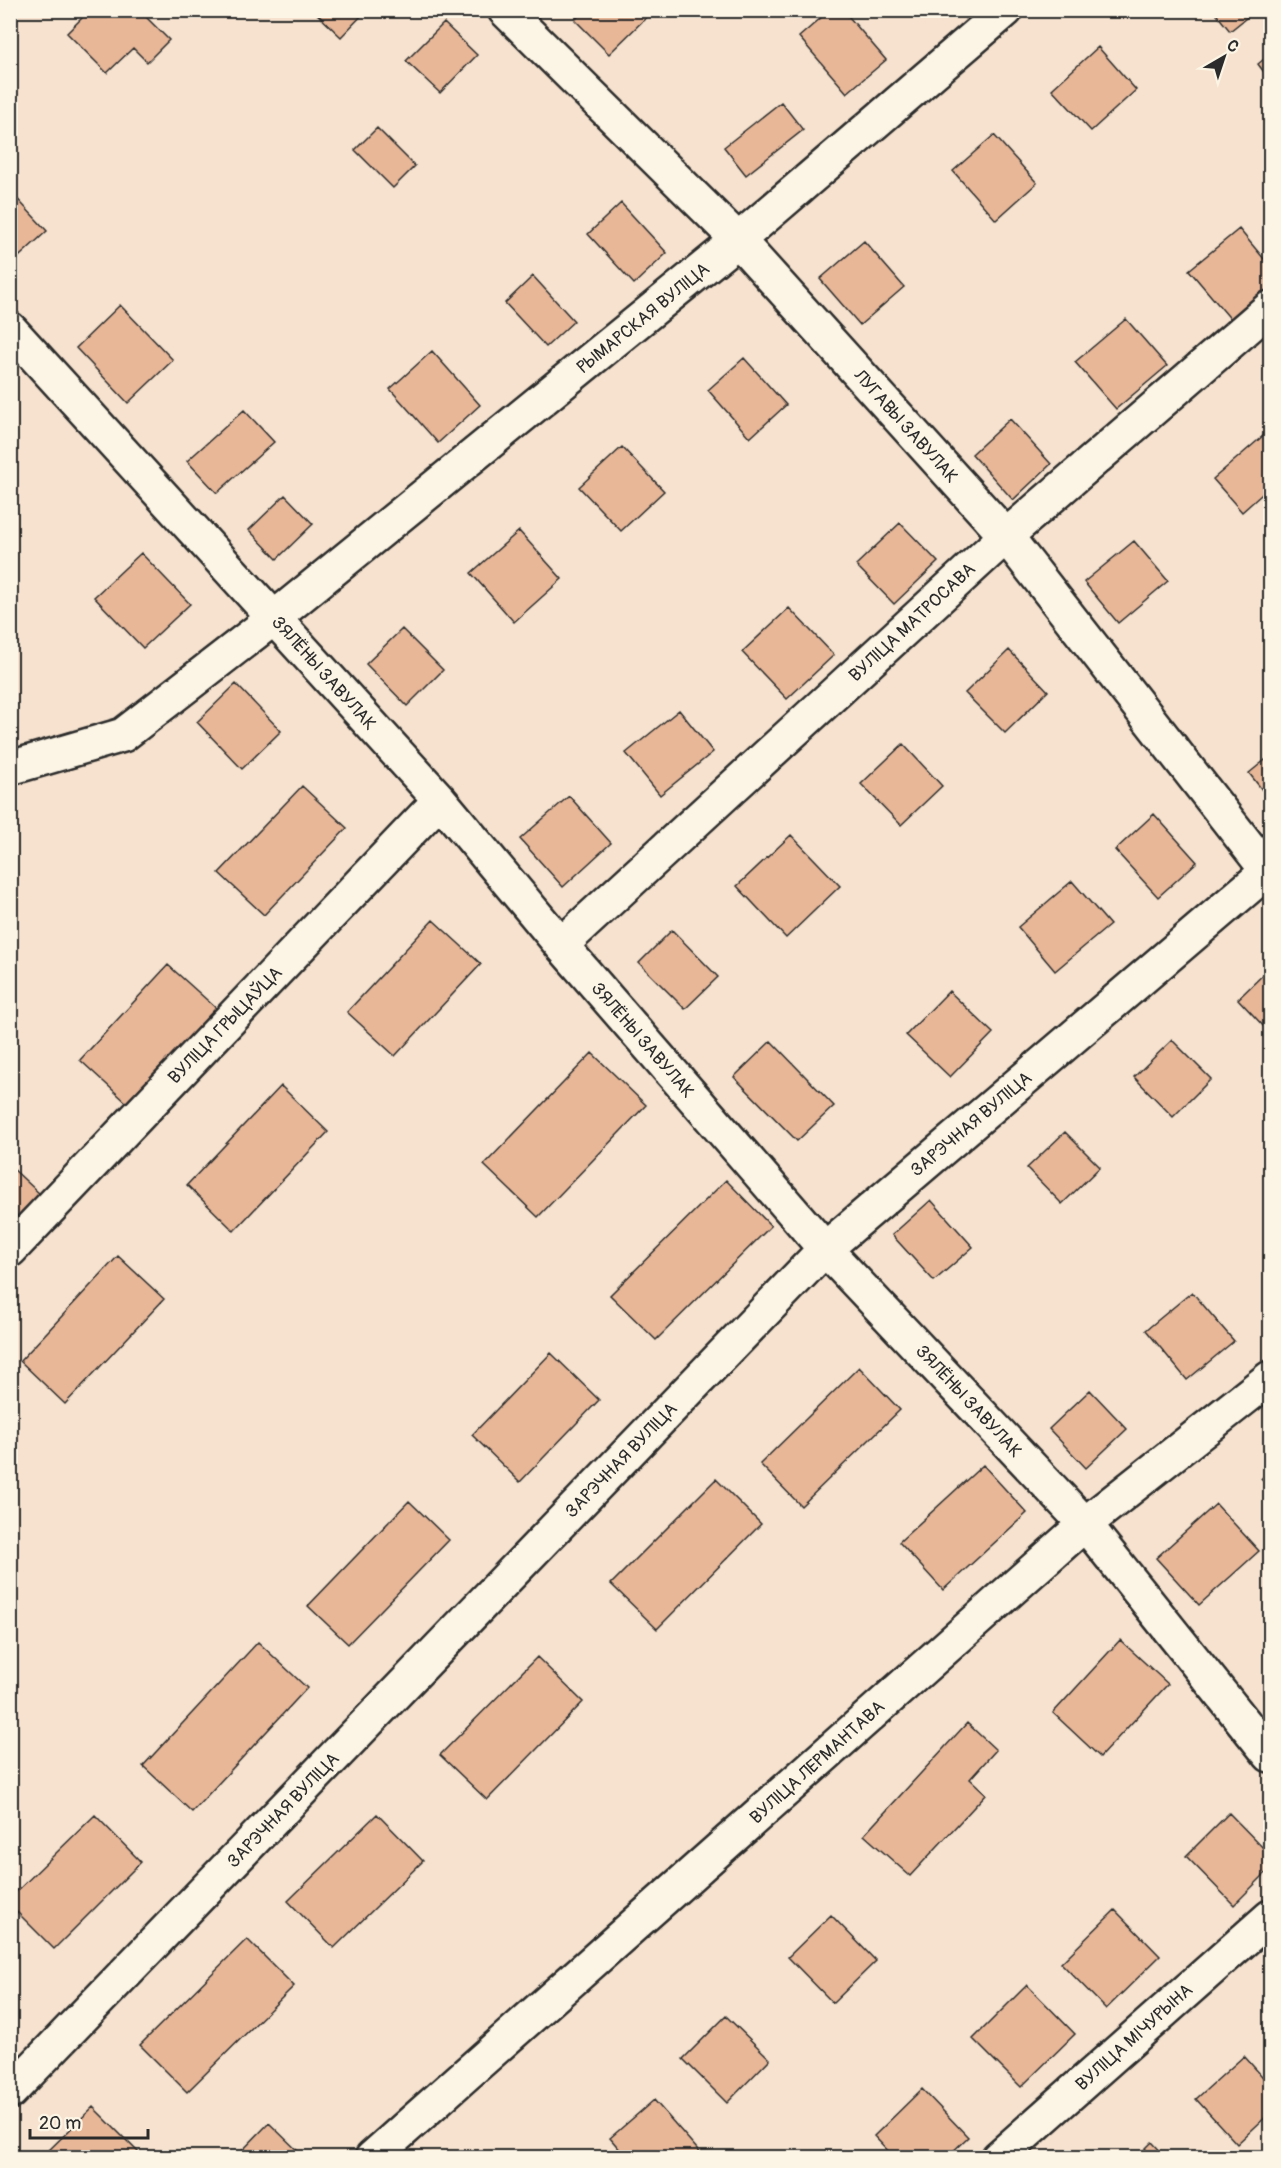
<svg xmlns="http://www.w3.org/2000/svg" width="1281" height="2168" viewBox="0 0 1281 2168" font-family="Pangolin,sans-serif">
<rect width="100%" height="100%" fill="#f6e2ce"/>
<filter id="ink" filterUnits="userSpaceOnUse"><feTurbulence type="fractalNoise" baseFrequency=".0167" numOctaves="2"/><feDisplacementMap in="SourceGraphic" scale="12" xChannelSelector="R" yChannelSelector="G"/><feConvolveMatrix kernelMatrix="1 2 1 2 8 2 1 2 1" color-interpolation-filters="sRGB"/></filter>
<g filter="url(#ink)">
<!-- building -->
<path fill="#e8b798" stroke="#2b2b2b" stroke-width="1.5" d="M 90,10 L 139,10 L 169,40 L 147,62 L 133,48 L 107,73 L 67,33 Z
M 313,10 L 367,10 L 341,37 Z
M 584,10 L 654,10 L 609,54 L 575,20 Z
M 830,10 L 843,10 L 886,60 L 847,93 L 799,37 Z
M 1213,10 L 1256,10 L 1230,31 Z
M 444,23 L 477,55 L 440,93 L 406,61 Z
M 1098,47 L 1136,90 L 1091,131 L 1052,89 Z
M 1270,54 L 1270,80 L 1258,64 Z
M 781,102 L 803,130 L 746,175 L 724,147 Z
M 377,128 L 415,166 L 393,188 L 355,150 Z
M 994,135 L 1037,183 L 996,220 L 953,171 Z
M 10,191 L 47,231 L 10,265 Z
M 621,203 L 667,253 L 634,284 L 588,234 Z
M 1239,229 L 1270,266 L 1270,291 L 1233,322 L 1189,270 Z
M 864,241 L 904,287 L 860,325 L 820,279 Z
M 533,276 L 574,321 L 546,347 L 505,303 Z
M 120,305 L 173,360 L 128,403 L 76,348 Z
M 1126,319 L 1167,366 L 1116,409 L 1075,362 Z
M 432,351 L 480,405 L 438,443 L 390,389 Z
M 744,358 L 786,405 L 750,438 L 708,390 Z
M 244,410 L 274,442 L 217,493 L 187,461 Z
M 1010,419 L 1051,464 L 1013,500 L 972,454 Z
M 1264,435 L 1270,443 L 1270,487 L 1242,512 L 1213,479 Z
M 622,447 L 664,491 L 621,531 L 579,487 Z
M 285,495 L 313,524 L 277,559 L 249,530 Z
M 900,523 L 938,562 L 894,604 L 856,565 Z
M 519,531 L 562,579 L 514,622 L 471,573 Z
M 1134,541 L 1168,581 L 1118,623 L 1084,582 Z
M 141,553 L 190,604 L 143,648 L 94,597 Z
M 789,608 L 834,655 L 787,699 L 742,652 Z
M 402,629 L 443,670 L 407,706 L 366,664 Z
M 1009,650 L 1048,691 L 1005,733 L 965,693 Z
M 236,684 L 281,731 L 242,769 L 197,722 Z
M 679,710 L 713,752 L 660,795 L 626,753 Z
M 903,744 L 942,786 L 901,825 L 861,784 Z
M 1270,756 L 1270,800 L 1249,773 Z
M 302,786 L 347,828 L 264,915 L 219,873 Z
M 569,796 L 611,843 L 563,887 L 520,839 Z
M 1154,814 L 1197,862 L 1158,897 L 1115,850 Z
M 791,835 L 840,886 L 786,938 L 737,886 Z
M 1072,881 L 1110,925 L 1055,971 L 1018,927 Z
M 433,920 L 481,964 L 395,1056 L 347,1012 Z
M 672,930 L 718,977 L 685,1009 L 639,963 Z
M 168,965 L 217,1009 L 128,1104 L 80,1060 Z
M 1270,968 L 1270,1028 L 1268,1031 L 1238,999 Z
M 949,991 L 993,1033 L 950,1077 L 906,1035 Z
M 1172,1040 L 1211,1079 L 1173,1117 L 1134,1077 Z
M 771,1041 L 834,1106 L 797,1141 L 734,1077 Z
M 592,1053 L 646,1105 L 538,1217 L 484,1165 Z
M 281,1086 L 328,1132 L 234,1231 L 187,1185 Z
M 1065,1132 L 1100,1167 L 1062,1204 L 1027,1168 Z
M 10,1166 L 41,1195 L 10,1228 Z
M 726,1180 L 771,1226 L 656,1340 L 610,1295 Z
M 931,1200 L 973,1247 L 934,1281 L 892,1235 Z
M 118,1256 L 164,1299 L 65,1404 L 20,1361 Z
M 1192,1292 L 1234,1341 L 1187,1380 L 1146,1330 Z
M 551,1353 L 599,1400 L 520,1482 L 472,1435 Z
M 859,1367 L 900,1410 L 801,1506 L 760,1464 Z
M 1090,1390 L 1127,1429 L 1086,1468 L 1049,1429 Z
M 983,1465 L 1027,1513 L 943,1590 L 899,1542 Z
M 1270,1470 L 1270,1488 L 1261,1479 Z
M 716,1479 L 761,1524 L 657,1629 L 611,1584 Z
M 409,1501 L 449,1540 L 348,1644 L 308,1606 Z
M 1216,1504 L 1259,1551 L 1199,1605 L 1156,1558 Z
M 1120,1640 L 1168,1684 L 1100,1757 L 1053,1713 Z
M 258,1642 L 307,1688 L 192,1812 L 143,1766 Z
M 537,1657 L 583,1702 L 487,1800 L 440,1755 Z
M 967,1723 L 996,1750 L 970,1779 L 986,1794 L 910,1876 L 864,1835 Z
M 1229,1813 L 1270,1855 L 1270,1869 L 1234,1905 L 1186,1856 Z
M 377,1814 L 423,1861 L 334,1948 L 288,1901 Z
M 95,1815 L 141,1862 L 54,1949 L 10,1905 L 10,1898 Z
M 1115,1910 L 1160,1956 L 1106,2009 L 1061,1963 Z
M 831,1915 L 876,1961 L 833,2003 L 788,1957 Z
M 247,1939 L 294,1986 L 187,2092 L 140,2045 Z
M 1027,1985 L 1075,2034 L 1021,2087 L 973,2039 Z
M 726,2016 L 770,2059 L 727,2103 L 683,2059 Z
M 1244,2056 L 1270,2085 L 1270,2113 L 1237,2144 L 1196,2099 Z
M 922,2089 L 968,2137 L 946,2158 L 895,2158 L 874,2136 Z
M 654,2100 L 705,2158 L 627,2158 L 610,2138 Z
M 93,2107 L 140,2154 L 136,2158 L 41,2158 Z
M 269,2123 L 304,2157 L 304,2158 L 235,2158 Z
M 1152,2142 L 1167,2158 L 1136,2158 Z"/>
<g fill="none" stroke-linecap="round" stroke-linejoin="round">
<!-- street casing -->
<g stroke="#2b2b2b" stroke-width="38">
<path id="street" d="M 505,10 L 738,240 L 1006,536 L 1270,874
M 10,329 L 440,800 L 561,945 L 825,1249 L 1085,1524 L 1270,1755
M 10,768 L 123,735 L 274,618 L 738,240 L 1006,10
M 561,945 L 1006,536 L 1270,308
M 10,1250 L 440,800
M 10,2092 L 825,1249 L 1270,869
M 372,2158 L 1085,1524 L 1270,1378
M 998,2158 L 1270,1917"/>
</g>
<!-- street -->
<use href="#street" stroke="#fcf5e5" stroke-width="33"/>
</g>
</g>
<g text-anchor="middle" stroke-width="6" stroke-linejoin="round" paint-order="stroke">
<!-- street labels -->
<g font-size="18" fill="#2b2b2b" stroke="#fcf5e5">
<text transform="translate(643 318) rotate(-39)" y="6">РЫМАРСКАЯ ВУЛІЦА</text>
<text transform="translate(906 426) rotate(48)" y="6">ЛУГАВЫ ЗАВУЛАК</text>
<text transform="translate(912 622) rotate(-43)" y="6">ВУЛІЦА МАТРОСАВА</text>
<text transform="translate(324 673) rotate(48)" y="6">ЗЯЛЁНЫ ЗАВУЛАК</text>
<text transform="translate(225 1025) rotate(-46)" y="6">ВУЛІЦА ГРЫЦАЎЦА</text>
<text transform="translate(643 1040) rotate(49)" y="6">ЗЯЛЁНЫ ЗАВУЛАК</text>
<text transform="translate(971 1124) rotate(-40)" y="6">ЗАРЭЧНАЯ ВУЛІЦА</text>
<text transform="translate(969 1401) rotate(47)" y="6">ЗЯЛЁНЫ ЗАВУЛАК</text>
<text transform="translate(621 1460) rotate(-46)" y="6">ЗАРЭЧНАЯ ВУЛІЦА</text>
<text transform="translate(817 1762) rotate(-42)" y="6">ВУЛІЦА ЛЕРМАНТАВА</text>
<text transform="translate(283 1810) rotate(-46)" y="6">ЗАРЭЧНАЯ ВУЛІЦА</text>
<text transform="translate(1134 2037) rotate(-42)" y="6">ВУЛІЦА МІЧУРЫНА</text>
</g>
</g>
<!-- margin -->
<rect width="1281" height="2168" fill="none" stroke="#fcf5e5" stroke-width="36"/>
<rect x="18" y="18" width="1245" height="2132" fill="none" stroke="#2b2b2b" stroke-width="2" filter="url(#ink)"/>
<!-- north arrow -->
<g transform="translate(1224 57) rotate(39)" stroke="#fcf5e5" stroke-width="4.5" paint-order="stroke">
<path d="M0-4.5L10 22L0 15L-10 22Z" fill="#2b2b2b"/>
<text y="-9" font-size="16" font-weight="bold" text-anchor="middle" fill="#2b2b2b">С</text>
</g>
<!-- scale -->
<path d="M30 2129v9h118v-9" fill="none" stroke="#2b2b2b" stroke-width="3"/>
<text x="39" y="2129" font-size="18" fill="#2b2b2b" stroke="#fcf5e5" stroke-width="4.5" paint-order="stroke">20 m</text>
</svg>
